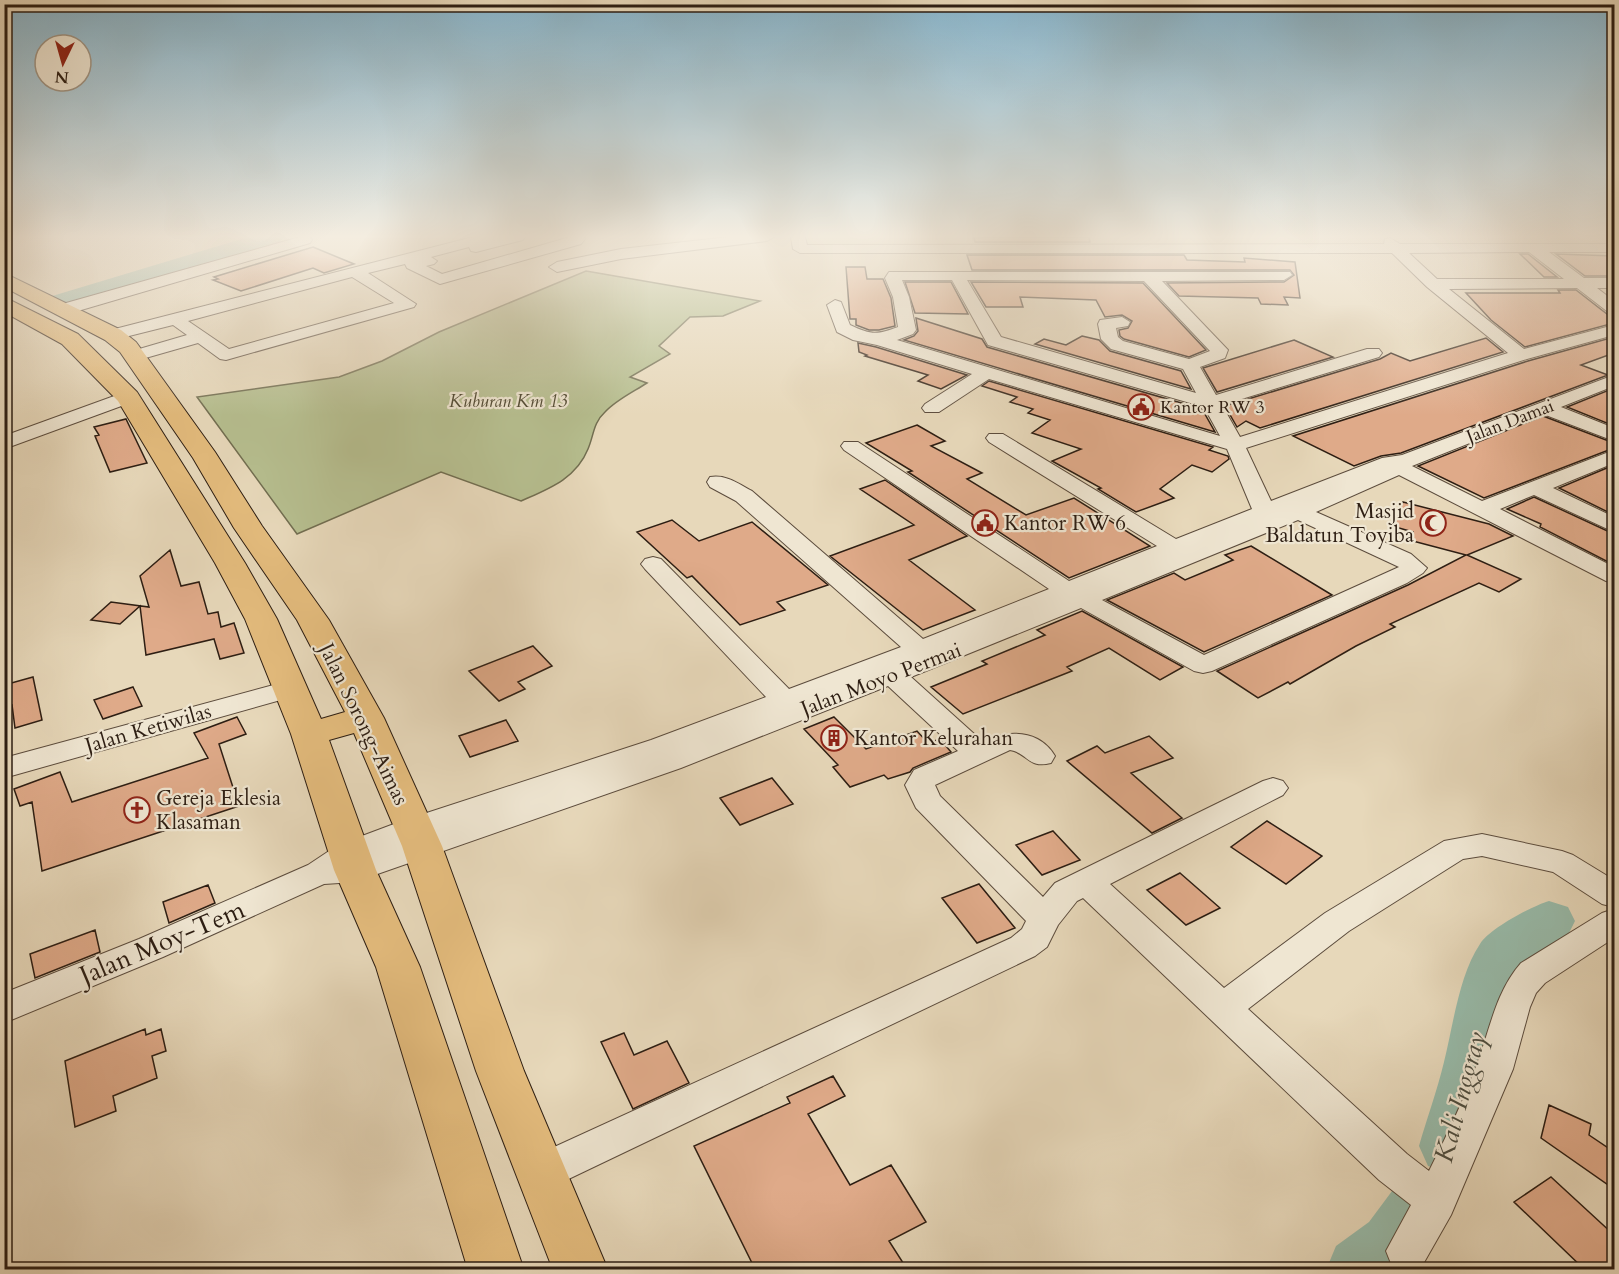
<svg xmlns="http://www.w3.org/2000/svg" width="1619" height="1274" viewBox="0 0 1619 1274" font-family="Cardo,serif">
<rect width="100%" height="100%" fill="#e7d8ba"/>
<filter id="stains"><feTurbulence type="fractalNoise" baseFrequency=".00333" numOctaves="4"/><feColorMatrix values="0 0 0 0 .2 0 0 0 0 .09 0 0 0 0 .02 0 0 0 .5 -.17"/></filter>
<radialGradient id="worn" r=".72"><stop offset=".6" stop-color="#630" stop-opacity="0"/><stop offset="1" stop-color="#630" stop-opacity=".3"/></radialGradient>
<!-- green -->
<path fill="#b6be8f" stroke="#726e51" stroke-width="1.5" d="M 586,271 L 760,301 L 723,316 L 690,317 L 659,346 L 670,354 L 630,377 L 647,383 C 633,392 616,400 605,412 C 593,423 594,435 588,449 C 576,479 548,489 521,501 L 441,472 L 297,534 L 197,397 L 339,377 L 382,361 L 439,332 Z"/>
<g fill="none" stroke-linecap="round" stroke-linejoin="round">
<!-- river -->
<path fill="#98bbaa" fill-rule="evenodd" d="M 248,237 L 284,237 L 280,242 L 67,309 L 58,311 L 49,309 L 45,303 L 49,297 Z
M 1549,901 L 1568,907 L 1575,921 L 1568,935 L 1524,969 L 1510,1018 L 1503,1062 L 1481,1146 L 1472,1166 L 1450,1174 L 1428,1166 L 1419,1146 C 1427,1118 1437,1091 1444,1062 C 1453,1026 1459,975 1480,944 C 1489,929 1532,906 1549,901 Z
M 1421,1174 L 1444,1183 L 1454,1205 L 1444,1227 L 1417,1268 L 1326,1270 L 1336,1246 L 1369,1222 L 1398,1183 Z"/>
</g>
<!-- building -->
<path fill="#dfaa89" stroke="#2d1e13" stroke-width="1.5" d="M 992,237 L 1089,237 L 1090,242 L 975,242 L 974,238 Z
M 313,247 L 354,264 L 324,273 L 313,268 L 241,291 L 213,280 L 218,279 L 214,277 Z
M 1520,254 L 1528,254 L 1557,277 L 1544,277 Z
M 1556,254 L 1614,256 L 1614,276 L 1585,276 Z
M 967,255 L 1184,255 L 1187,260 L 1245,262 L 1244,258 L 1295,262 L 1300,298 L 1284,297 L 1288,305 L 1261,304 L 1258,298 L 1179,296 L 1167,283 L 1284,282 L 1294,275 L 1290,270 L 972,270 Z
M 846,267 L 865,267 L 867,279 L 883,279 L 891,298 L 895,326 L 879,330 L 869,330 L 856,325 L 856,319 L 850,319 Z
M 905,282 L 951,282 L 968,314 L 915,313 Z
M 971,282 L 1143,283 L 1206,350 L 1189,357 L 1124,339 L 1120,336 L 1119,330 L 1128,328 L 1132,321 L 1122,315 L 1105,317 L 1096,300 L 1020,297 L 1023,307 L 986,307 Z
M 1558,290 L 1576,290 L 1607,314 L 1614,315 L 1614,323 L 1525,347 L 1491,320 L 1466,293 L 1560,293 Z
M 916,318 L 982,339 L 987,347 L 1202,409 L 1215,432 L 904,340 L 914,336 L 918,331 Z
M 1082,336 L 1099,340 L 1110,351 L 1181,371 L 1191,389 L 1035,344 L 1044,339 L 1066,345 Z
M 1614,337 L 1614,353 L 1581,365 L 1608,375 L 1401,453 L 1381,456 L 1354,466 L 1293,436 L 1528,361 Z
M 1486,338 L 1503,352 L 1260,428 L 1246,421 L 1237,427 L 1225,406 L 1380,359 L 1391,353 L 1410,361 Z
M 1294,340 L 1333,357 L 1217,392 L 1203,368 Z
M 858,343 L 876,347 L 967,375 L 941,389 L 918,381 L 928,375 L 865,356 L 867,355 L 859,352 Z
M 989,381 L 1213,447 L 1209,450 L 1228,456 L 1229,459 L 1212,472 L 1192,465 L 1160,489 L 1174,498 L 1136,512 L 1098,489 L 1101,488 L 1052,461 L 1081,449 L 1032,433 L 1050,420 L 1028,413 L 1033,409 L 1010,402 L 1017,397 L 982,386 Z
M 1614,388 L 1614,426 L 1567,407 Z
M 1543,416 L 1614,443 L 1614,448 L 1484,498 L 1418,466 Z
M 126,419 L 147,463 L 110,472 L 95,436 L 99,435 L 94,427 Z
M 917,425 L 945,441 L 931,446 L 982,473 L 967,479 L 1026,515 L 1074,498 L 1150,546 L 1069,578 L 908,472 L 912,471 L 866,443 Z
M 1614,465 L 1614,515 L 1559,488 Z
M 885,480 L 967,536 L 909,560 L 975,610 L 923,630 L 830,556 L 914,525 L 860,489 Z
M 1534,497 L 1614,534 L 1614,565 L 1540,527 L 1541,524 L 1507,509 Z
M 1403,502 L 1489,524 L 1513,536 L 1467,555 L 1521,579 L 1499,592 L 1479,583 L 1390,624 L 1395,627 L 1356,646 L 1290,684 L 1288,682 L 1258,698 L 1217,671 L 1408,585 L 1466,555 L 1409,540 L 1413,532 L 1392,526 Z
M 672,520 L 699,541 L 752,522 L 828,585 L 777,602 L 785,610 L 740,625 L 692,576 L 687,578 L 637,532 Z
M 1251,546 L 1332,595 L 1204,652 L 1107,600 L 1174,573 L 1185,580 L 1233,560 L 1225,555 Z
M 170,550 L 181,586 L 199,582 L 208,614 L 218,612 L 221,627 L 234,623 L 244,653 L 220,659 L 214,639 L 146,655 L 140,606 L 120,624 L 91,620 L 111,602 L 149,607 L 140,576 Z
M 1082,611 L 1183,667 L 1160,680 L 1109,648 L 1067,667 L 1072,671 L 963,714 L 931,687 L 987,664 L 982,661 L 1045,635 L 1037,630 Z
M 533,646 L 552,666 L 518,682 L 525,689 L 499,701 L 469,671 Z
M 33,677 L 42,720 L 15,728 L 12,705 L 4,707 L 4,685 Z
M 133,687 L 142,706 L 103,719 L 94,700 Z
M 237,717 L 246,734 L 219,744 L 239,806 L 42,871 L 32,802 L 20,806 L 14,789 L 60,772 L 72,802 L 208,758 L 194,733 Z
M 834,717 L 866,749 L 917,731 L 928,743 L 940,739 L 951,752 L 913,768 L 910,772 L 888,779 L 884,775 L 850,787 L 833,767 L 838,765 L 804,729 Z
M 506,720 L 518,741 L 470,757 L 459,736 Z
M 1149,736 L 1173,758 L 1131,773 L 1182,818 L 1152,833 L 1067,761 L 1097,746 L 1105,753 Z
M 772,778 L 793,804 L 740,825 L 720,798 Z
M 1267,821 L 1322,856 L 1286,884 L 1231,847 Z
M 1053,831 L 1080,860 L 1042,875 L 1016,845 Z
M 1180,873 L 1220,908 L 1186,925 L 1147,890 Z
M 979,884 L 1015,928 L 977,943 L 942,898 Z
M 208,885 L 215,903 L 169,923 L 163,902 Z
M 95,930 L 100,952 L 35,978 L 30,954 Z
M 145,1029 L 146,1035 L 161,1029 L 166,1051 L 152,1056 L 157,1078 L 113,1096 L 116,1111 L 75,1127 L 65,1061 Z
M 624,1033 L 634,1055 L 667,1041 L 689,1083 L 633,1109 L 601,1042 Z
M 833,1076 L 845,1096 L 808,1114 L 850,1185 L 891,1165 L 926,1222 L 889,1241 L 907,1269 L 755,1269 L 694,1146 L 790,1103 L 787,1097 Z
M 1549,1105 L 1591,1124 L 1589,1135 L 1614,1152 L 1614,1189 L 1541,1138 Z
M 1551,1177 L 1614,1235 L 1614,1269 L 1584,1269 L 1514,1202 Z"/>
<g fill="none" stroke-linecap="round" stroke-linejoin="round">
<!-- minor casing -->
<g stroke="#5c4c3d" stroke-width="2">
<path id="minor" d="M 300,237 L 310,237 L 312,240 L 310,243 L 71,313 L 65,314 L 57,309 L 59,305 Z
M 473,237 L 525,237 L 523,240 L 476,252 L 471,251 L 469,247 L 431,257 L 437,261 L 434,264 L 426,266 L 442,274 L 570,237 L 584,237 L 585,239 L 581,244 L 440,284 L 407,268 L 405,264 L 368,273 L 416,304 L 414,307 L 226,360 L 220,359 L 198,343 L 135,361 L 129,360 L 126,356 L 129,352 L 187,335 L 173,325 L 113,340 L 107,339 L 104,335 L 107,331 ZM 352,277 L 394,303 L 229,349 L 188,321 Z
M 729,237 L 774,237 L 767,241 L 621,259 L 557,272 L 549,267 L 557,262 L 621,249 Z
M 791,237 L 805,237 L 807,245 L 1384,244 L 1385,239 L 1390,238 L 1400,244 L 1614,244 L 1614,252 L 1549,252 L 1584,278 L 1614,278 L 1614,288 L 1597,288 L 1614,301 L 1614,313 L 1608,312 L 1577,288 L 1449,289 L 1524,349 L 1614,325 L 1614,335 L 1527,359 L 1246,448 L 1271,501 L 1382,458 L 1402,455 L 1614,375 L 1614,386 L 1561,407 L 1614,428 L 1614,441 L 1543,414 L 1412,466 L 1482,501 L 1614,450 L 1614,463 L 1553,488 L 1614,517 L 1614,532 L 1534,495 L 1500,509 L 1614,567 L 1614,583 L 1606,581 L 1399,475 L 1316,512 L 1411,554 L 1427,568 L 1423,573 L 1407,583 L 1212,671 L 1203,673 L 1194,671 L 1081,608 L 911,677 L 982,741 C 1008,730 1039,729 1055,756 L 1051,763 C 1028,769 1028,753 1010,750 L 935,785 L 940,796 L 1043,897 L 1055,883 L 1263,781 L 1273,778 L 1283,781 L 1288,788 L 1283,795 L 1110,884 L 1224,988 L 1325,913 L 1444,841 L 1482,834 L 1562,851 L 1573,855 L 1614,880 L 1614,907 L 1602,904 L 1553,872 L 1482,856 L 1463,859 L 1349,931 L 1248,1009 L 1407,1154 L 1429,1171 C 1446,1137 1462,1104 1475,1069 C 1490,1032 1494,994 1521,963 L 1602,913 L 1614,909 L 1614,938 L 1545,983 L 1536,993 L 1530,1007 L 1513,1069 L 1451,1215 L 1422,1266 L 1412,1270 L 1402,1270 L 1392,1266 L 1386,1251 L 1411,1205 L 1379,1180 L 1083,898 L 1077,901 L 1058,925 L 1047,947 L 1035,956 L 556,1185 L 542,1191 L 528,1185 L 522,1172 L 528,1159 L 1011,938 L 1022,929 L 1026,921 L 916,808 L 905,785 L 914,770 L 958,751 L 888,686 L 681,768 L 366,878 L 355,882 L 324,884 L 163,957 L 4,1023 L 4,993 L 139,939 L 308,865 L 338,845 L 402,821 L 651,740 L 766,697 L 645,569 L 641,564 L 645,559 L 653,557 L 661,559 L 789,689 L 901,647 L 736,501 L 710,487 L 707,482 L 710,477 C 726,474 739,484 752,491 L 923,639 L 1049,589 L 844,450 L 841,446 L 844,442 L 858,442 L 1069,581 L 1157,546 L 989,442 L 986,438 L 989,434 L 1003,434 L 1176,539 L 1252,509 L 1227,449 L 989,379 L 939,412 L 925,412 L 922,408 L 925,404 L 972,374 L 877,345 L 853,340 L 837,332 L 827,305 L 835,300 L 841,302 L 850,325 C 871,335 877,335 898,327 L 893,297 L 885,278 L 889,272 L 1290,272 L 1292,275 L 1284,280 L 1162,281 L 1228,350 L 1225,358 L 1200,367 L 1216,395 L 1367,349 L 1379,349 L 1382,353 L 1379,357 L 1222,405 L 1240,437 L 1508,353 L 1427,287 L 1392,253 L 800,253 L 793,249 ZM 1529,252 L 1564,279 L 1437,279 L 1409,253 ZM 902,280 L 952,280 L 988,345 L 1204,407 L 1220,436 L 897,340 L 913,334 L 916,330 L 909,297 ZM 967,280 L 1144,281 L 1210,351 L 1189,359 L 1123,341 L 1118,337 L 1116,328 L 1128,326 L 1130,322 L 1122,317 L 1100,320 L 1098,324 L 1101,339 L 1111,349 L 1183,369 L 1196,393 L 1001,337 ZM 1298,520 L 1399,567 L 1204,655 L 1102,600 Z
M 128,391 L 135,393 L 137,397 L 135,401 L 4,449 L 4,436 Z
M 292,680 L 302,682 L 305,688 L 302,694 L 4,778 L 4,758 Z"/>
</g>
<!-- highway casing -->
<g stroke="#2d1e13" stroke-width="2">
<path id="highway" d="M 4,273 L 121,330 L 136,342 L 215,452 L 262,526 L 329,620 L 384,718 L 442,846 L 524,1071 L 608,1270 L 553,1270 L 476,1071 L 402,846 L 354,733 L 329,740 L 376,870 L 420,967 L 524,1270 L 468,1270 L 376,967 L 334,870 L 291,734 L 245,619 L 215,563 L 118,401 L 62,344 L 4,312 L 4,297 L 78,334 L 137,392 L 245,563 L 277,619 L 321,719 L 345,712 L 297,620 L 234,528 L 193,458 L 120,352 L 105,340 L 4,287 Z"/>
</g>
<!-- minor -->
<use href="#minor" fill="#efe6d2" fill-rule="evenodd"/>
<!-- highway -->
<use href="#highway" fill="#e4bc7d" fill-rule="evenodd"/>
</g>
<!-- sky -->
<linearGradient id="sky" x2="0" y2="1"><stop stop-color="#88b7cf"/><stop offset="0.57" stop-color="#f4ede0"/><stop offset="1" stop-color="#f4ede0" stop-opacity="0"/></linearGradient>
<rect width="1619" height="415" fill="url(#sky)"/>
<!-- icons -->
<defs>
<g id="civic-ring" transform="scale(1.35)"><circle r="9.5" fill="#efe6d2" stroke="#8f2418" stroke-width="1.5"/><path d="M-.6-6.5H3V-4.5H.6V-3L4-1V1h2V6H-6V1h2V-1L-.6-3ZM-1.2 2.5V6h2.4V2.5Z" fill="#8f2418"/></g>
<g id="mosque-ring" transform="scale(1.35)"><circle r="9.5" fill="#efe6d2" stroke="#8f2418" stroke-width="1.5"/><path d="M3.5-4.9A6 6 0 1 0 3.5 4.9A5 5 0 1 1 3.5-4.9Z" fill="#8f2418"/></g>
<g id="building-ring" transform="scale(1.35)"><circle r="9.5" fill="#efe6d2" stroke="#8f2418" stroke-width="1.5"/><path d="M-4-6H4V6H1V3H-1V6H-4ZM-2.5-4.3h1.7v1.8h-1.7ZM.8-4.3h1.7v1.8H.8ZM-2.5-1h1.7V.8h-1.7ZM.8-1h1.7V.8H.8Z" fill="#8f2418"/></g>
<g id="church-ring" transform="scale(1.35)"><circle r="9.5" fill="#efe6d2" stroke="#8f2418" stroke-width="1.5"/><path d="M-1.2-6h2.4v3.5h3.3v2.4h-3.3V6h-2.4V-.1h-3.3v-2.4h3.3Z" fill="#8f2418"/></g>
</defs>
<g fill-rule="evenodd">
<use href="#civic-ring" x="1141" y="407"/>
<use href="#civic-ring" x="985" y="523"/>
<use href="#mosque-ring" x="1433" y="523"/>
<use href="#building-ring" x="834" y="738"/>
<use href="#church-ring" x="137" y="810"/>
</g>
<g text-anchor="middle" stroke-width="4.5" stroke-linejoin="round" paint-order="stroke">
<!-- far-park labels -->
<g font-size="18" font-style="italic" fill="#564e38" stroke="#efe6d2">
<text x="508" y="407">Kuburan Km 13</text>
</g>
<!-- far-poi labels -->
<g font-size="18" fill="#2d1e13" stroke="#efe6d2" text-anchor="start">
<text x="1160" y="413">Kantor RW 3</text>
</g>
<!-- far-street labels -->
<g font-size="18" fill="#2d1e13" stroke="#efe6d2">
<text transform="translate(1510 421) rotate(-21)" y="6">Jalan Damai</text>
</g>
<!-- poi labels -->
<g font-size="21" fill="#2d1e13" stroke="#efe6d2" text-anchor="start">
<text x="1414" y="518" text-anchor="end">Masjid<tspan x="1414" dy="24">Baldatun Toyiba</tspan></text>
<text x="1004" y="530">Kantor RW 6</text>
<text x="854" y="745">Kantor Kelurahan</text>
<text x="156" y="805">Gereja Eklesia<tspan x="156" dy="24">Klasaman</tspan></text>
</g>
<!-- street labels -->
<g font-size="21" fill="#2d1e13" stroke="#efe6d2">
<text transform="translate(881 679) rotate(-21)" y="7">Jalan Moyo Permai</text>
<text transform="translate(364 724) rotate(64)" y="7">Jalan Sorong-Aimas</text>
<text transform="translate(148 728) rotate(-16)" y="7">Jalan Ketiwilas</text>
</g>
<!-- near-street labels -->
<g font-size="26" fill="#2d1e13" stroke="#efe6d2">
<text transform="translate(162 942) rotate(-23)" y="9">Jalan Moy-Tem</text>
</g>
<!-- near-water labels -->
<g font-size="27" font-style="italic" fill="#4d4d40" stroke="#efe6d2">
<text transform="translate(1460 1097) rotate(-75)" y="9">Kali Inggray</text>
</g>
</g>
<!-- margin -->
<rect width="1619" height="1274" fill="none" stroke="#e7d8ba" stroke-width="24"/>
<rect x="6" y="6" width="1607" height="1262" fill="none" stroke="#2d1e13" stroke-width="3"/>
<rect x="12" y="12" width="1595" height="1250" fill="none" stroke="#2d1e13" stroke-width="1.5"/>
<!-- north arrow -->
<g transform="translate(63 63) rotate(185)"><circle r="28" fill="#efe6d2" stroke="#a19686" stroke-width="1.5"/>
<path d="M0-4.5L10 22L0 15L-10 22Z" fill="#8f2418"/>
<text y="-9" font-size="16" font-weight="bold" text-anchor="middle" fill="#2d1e13">N</text>
</g>
<rect width="100%" height="100%" filter="url(#stains)"/>
<rect width="100%" height="100%" fill="url(#worn)"/>
</svg>
